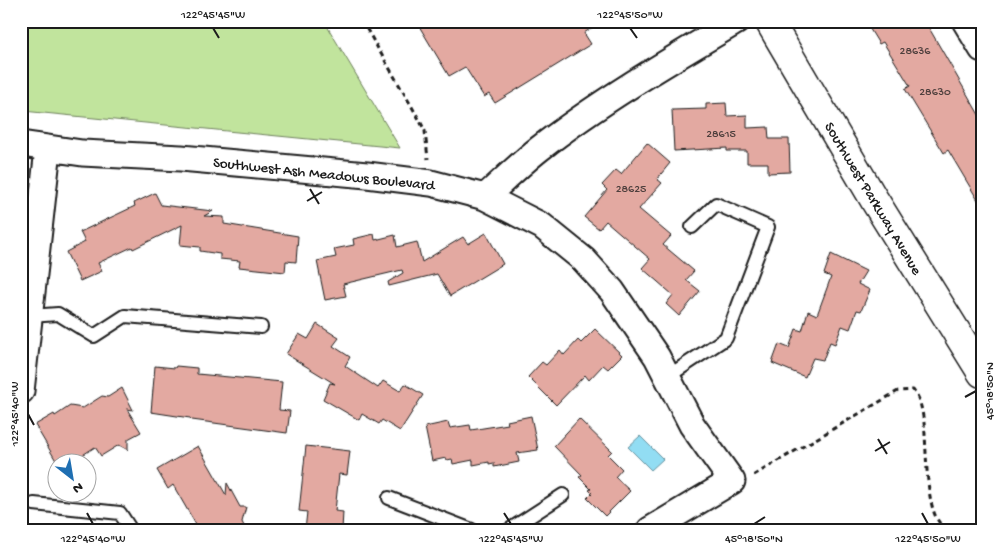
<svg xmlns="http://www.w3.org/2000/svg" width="1003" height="551" viewBox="0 0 1003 551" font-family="'Gochi Hand',sans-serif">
<rect width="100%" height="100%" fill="#fff"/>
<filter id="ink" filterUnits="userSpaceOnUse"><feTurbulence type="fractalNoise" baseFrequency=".02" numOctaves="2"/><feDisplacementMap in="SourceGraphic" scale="10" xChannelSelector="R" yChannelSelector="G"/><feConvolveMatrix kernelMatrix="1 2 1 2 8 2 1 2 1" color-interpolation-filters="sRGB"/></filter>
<g filter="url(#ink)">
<!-- green -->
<path fill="#c1e49d" stroke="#6e805c" d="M 21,21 L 324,21 L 400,148 L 23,111 L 21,121 Z"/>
<!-- water -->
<path fill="#92ddf3" stroke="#63909d" d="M 640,436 L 663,459 L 651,470 L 628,447 Z"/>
<!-- building -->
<path fill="#e3a9a1" stroke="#1c1c1c" d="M 416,21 L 602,21 L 584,33 L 591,44 L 495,103 L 489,94 L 484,97 L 465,67 L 449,76 Z
M 865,21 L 925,21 L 982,120 L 982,207 L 948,150 L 944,153 L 905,89 L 910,86 L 883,42 L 879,44 Z
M 726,103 L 727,116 L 747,115 L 747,128 L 768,127 L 769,139 L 789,139 L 790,172 L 768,173 L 768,163 L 747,163 L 747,151 L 727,151 L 727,148 L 674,151 L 672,110 L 706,109 L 706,104 Z
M 647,143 L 670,163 L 657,179 L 662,183 L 639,209 L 671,236 L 663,245 L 694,271 L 686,280 L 700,291 L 679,316 L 666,304 L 673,295 L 642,268 L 650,259 L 606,221 L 599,229 L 584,217 L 607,190 L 602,185 L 616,170 L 621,174 Z
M 155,193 L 161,205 L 213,211 L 204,216 L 224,217 L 224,224 L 298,236 L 296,262 L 286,261 L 285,272 L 239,267 L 240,261 L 220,259 L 220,254 L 200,251 L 200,247 L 180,245 L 182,225 L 133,249 L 132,247 L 98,263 L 102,271 L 80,281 L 66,252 L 85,242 L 80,232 L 135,206 L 134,203 Z
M 486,233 L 503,264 L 450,296 L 437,274 L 389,286 L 388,282 L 403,273 L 402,270 L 343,284 L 346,296 L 325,300 L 317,261 L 336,257 L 334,249 L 354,245 L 353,239 L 374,234 L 375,240 L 395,235 L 397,247 L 417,242 L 422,262 L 463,237 L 468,244 Z
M 831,254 L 866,271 L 858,284 L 870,290 L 861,311 L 857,310 L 850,329 L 842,326 L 835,344 L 830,342 L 823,360 L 813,358 L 805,377 L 772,363 L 779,344 L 789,348 L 796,329 L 802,331 L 808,311 L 817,315 L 831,277 L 824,274 Z
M 317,324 L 339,338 L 333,346 L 350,357 L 345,366 L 378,388 L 383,381 L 400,391 L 405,384 L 423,395 L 400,431 L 382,420 L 379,424 L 362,414 L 359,420 L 323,399 L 330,383 L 335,384 L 286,354 L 299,334 L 308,339 Z
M 595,329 L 622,355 L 608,369 L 603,365 L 589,380 L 585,375 L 556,405 L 528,377 L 542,362 L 546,365 L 560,350 L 564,355 L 578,340 L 581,343 Z
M 155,366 L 175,368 L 176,366 L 197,368 L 197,374 L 282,382 L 279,410 L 290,411 L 287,433 L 192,420 L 190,418 L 151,412 Z
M 122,388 L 133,410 L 127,409 L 141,432 L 128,439 L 128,450 L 119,445 L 101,456 L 95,447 L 78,458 L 77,457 L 64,464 L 58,464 L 35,425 L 54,414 L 55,416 L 70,406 L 83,408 L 102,396 L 108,397 Z
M 531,416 L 538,450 L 517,453 L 519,462 L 494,467 L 494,463 L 489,464 L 489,462 L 473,465 L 473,460 L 453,464 L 452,459 L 447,460 L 446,458 L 432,461 L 425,427 L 448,422 L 450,428 L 470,425 L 471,430 L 508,424 L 507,421 Z
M 579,419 L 612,451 L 608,455 L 622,469 L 615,477 L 630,491 L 605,516 L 587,498 L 592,493 L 589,490 L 591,489 L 579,477 L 582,475 L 554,446 Z
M 198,446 L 226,495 L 227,483 L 240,507 L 246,507 L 242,522 L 246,530 L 199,530 L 173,485 L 168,489 L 157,470 Z
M 306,446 L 350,451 L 347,475 L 339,474 L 335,511 L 343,512 L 342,530 L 305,530 L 307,512 L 299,511 Z"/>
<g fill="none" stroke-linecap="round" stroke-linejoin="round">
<!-- lane casing -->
<g stroke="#1c1c1c" stroke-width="16">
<path id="lane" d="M 30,316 L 58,314 L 94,336 L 125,316 L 261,327
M 667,377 L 726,338 L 768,227 L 716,204 L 692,227
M 389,498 L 472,530
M 34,504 L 120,513 L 131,530
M 509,530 L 563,495"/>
</g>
<!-- street casing -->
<g stroke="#1c1c1c" stroke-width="29">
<path id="street" d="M 965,21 L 982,49
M 21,144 L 82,153 L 181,158 L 367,175 L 431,183 L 485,197 L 542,226 L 584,260 L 612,291 L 657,357 L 692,425 L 732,481 L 650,530
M 485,197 C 503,181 520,164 539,149 C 599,102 671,60 737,21
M 21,391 L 48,149"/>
</g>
<!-- secondary casing -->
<g stroke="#1c1c1c" stroke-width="31">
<path id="secondary" d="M 769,21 L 875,201 L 982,373"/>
</g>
<!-- path -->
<path stroke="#1c1c1c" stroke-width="3" stroke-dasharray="5 4" stroke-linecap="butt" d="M 362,21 L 419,119 L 425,131 L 428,159
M 754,475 L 898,391 L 913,390 C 921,400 922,411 924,423 C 927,447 925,504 939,522 C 941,525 945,527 947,530"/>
<!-- lane -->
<use href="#lane" stroke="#fff" stroke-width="12"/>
<!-- street -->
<use href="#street" stroke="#fff" stroke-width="25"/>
<!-- secondary -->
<use href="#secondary" stroke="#fff" stroke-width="28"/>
</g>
</g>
<!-- ticks -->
<path fill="none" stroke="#1c1c1c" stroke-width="2" d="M 213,28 L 219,38M 630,28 L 637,38M 310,189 L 319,204M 307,201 L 322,192M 965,397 L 976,391M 28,414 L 34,425M 878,439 L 887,454M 875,451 L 890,442M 87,513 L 93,524M 504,513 L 511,524M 922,513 L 928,524M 754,524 L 765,517"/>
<g text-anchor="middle" stroke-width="4.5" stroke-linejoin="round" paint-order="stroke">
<!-- number labels -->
<g font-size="12" fill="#4e3f3d">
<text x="915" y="54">28636</text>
<text x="935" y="95">28630</text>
<text x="721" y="137">28615</text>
<text x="631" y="192">28625</text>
</g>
<!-- street labels -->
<g font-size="15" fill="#1c1c1c" stroke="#fff">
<text transform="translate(324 173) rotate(6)" y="5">Southwest Ash Meadows Boulevard</text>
<text transform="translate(874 198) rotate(59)" y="5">Southwest Parkway Avenue</text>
</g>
</g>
<!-- margin -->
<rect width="1003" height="551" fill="none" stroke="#fff" stroke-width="55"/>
<!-- north arrow -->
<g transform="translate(72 478) rotate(149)"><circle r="24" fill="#ffffff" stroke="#a4a4a4"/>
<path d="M0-4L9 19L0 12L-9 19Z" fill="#1f6fb2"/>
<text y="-8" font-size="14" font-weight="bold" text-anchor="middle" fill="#1c1c1c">N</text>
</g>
<rect x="28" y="28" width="948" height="496" fill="none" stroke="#1c1c1c" stroke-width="2"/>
<g font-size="12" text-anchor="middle" fill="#1c1c1c">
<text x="213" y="18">122°45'45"W</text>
<text x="630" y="18">122°45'50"W</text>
<text transform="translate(989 391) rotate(-90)" y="4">45°18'50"N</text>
<text transform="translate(14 414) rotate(-90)" y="4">122°45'40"W</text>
<text x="93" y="542">122°45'40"W</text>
<text x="511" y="542">122°45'45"W</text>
<text x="754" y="542">45°18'50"N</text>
<text x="928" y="542">122°45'50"W</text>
</g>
</svg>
